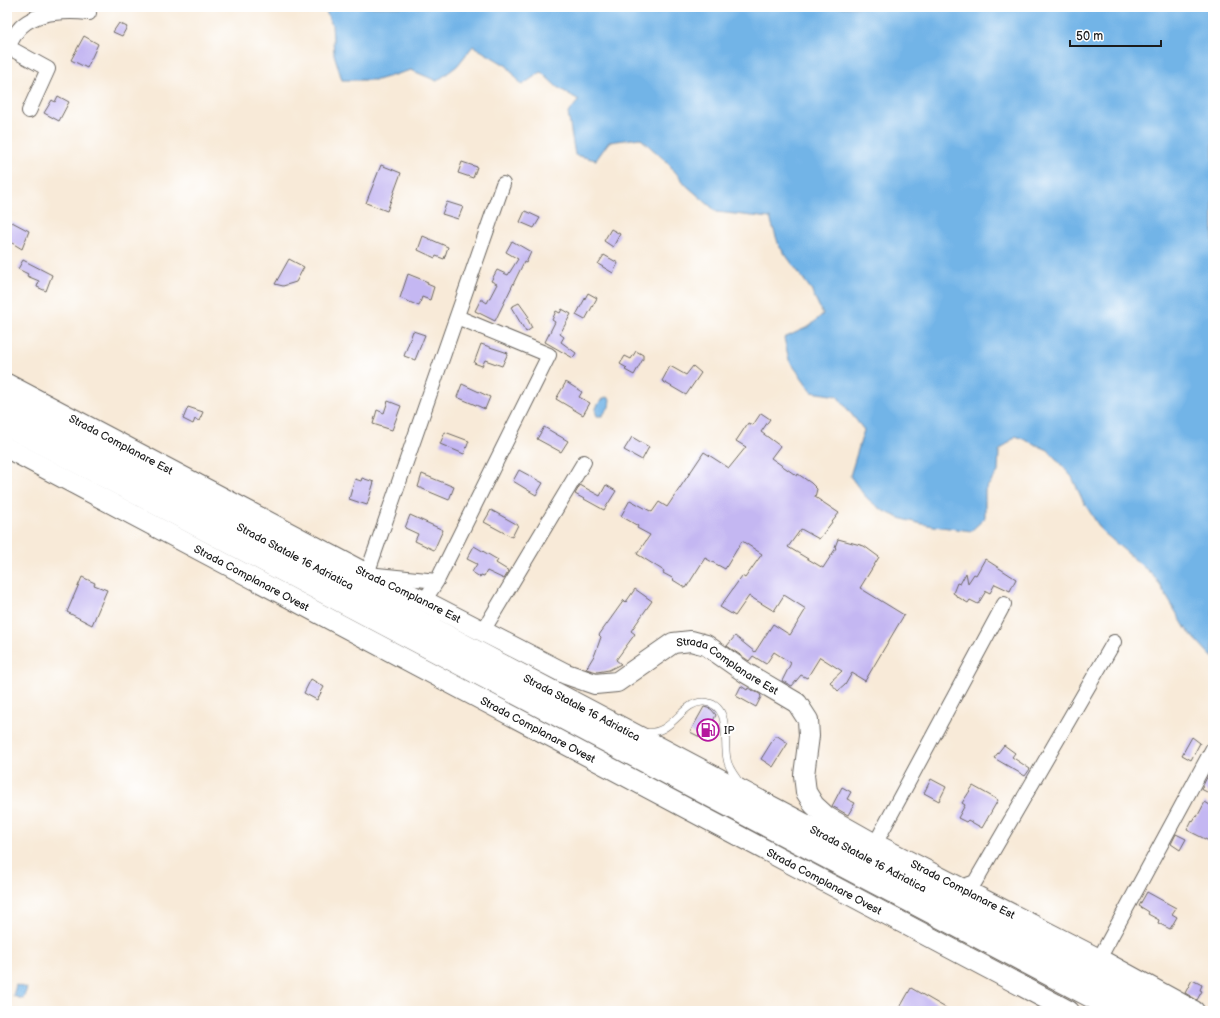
<svg xmlns="http://www.w3.org/2000/svg" width="1220" height="1018" viewBox="0 0 1220 1018" font-family="'Balsamiq Sans',sans-serif">
<rect width="100%" height="100%" fill="#fff"/>
<filter id="ink" filterUnits="userSpaceOnUse"><feTurbulence type="fractalNoise" baseFrequency=".025" numOctaves="2"/><feDisplacementMap in="SourceGraphic" scale="8" xChannelSelector="R" yChannelSelector="G"/><feConvolveMatrix kernelMatrix="1 2 1 2 8 2 1 2 1" color-interpolation-filters="sRGB"/></filter>
<filter id="wash" filterUnits="userSpaceOnUse"><feTurbulence type="fractalNoise" baseFrequency=".012" numOctaves="4" result="noise"/><feDisplacementMap in="SourceGraphic" scale="16" xChannelSelector="R" yChannelSelector="G"/><feGaussianBlur stdDeviation="0.9" result="paint"/><feColorMatrix in="noise" values="0 0 0 0 0 0 0 0 0 0 0 0 0 0 0 0 0 1.4 0 .05"/><feComposite in="paint" operator="in"/></filter>
<g filter="url(#wash)">
<rect width="100%" height="100%" fill="#f8ead8"/>
<!-- water -->
<path fill="#72b4e7" stroke="#476882" d="M 324,7 L 1213,7 L 1213,658 L 1186,629 L 1155,577 L 1102,531 L 1083,501 L 1072,477 L 1048,450 L 1016,436 L 999,451 L 998,472 L 985,490 L 985,518 L 971,531 C 938,526 901,525 874,504 C 864,497 857,485 850,476 L 864,430 L 837,396 L 812,392 L 789,360 L 784,338 L 810,326 L 823,314 L 810,288 L 779,246 L 770,218 L 717,212 L 687,186 L 666,161 L 640,138 L 609,142 L 596,160 L 575,155 L 568,113 L 579,100 L 557,87 L 541,72 L 522,85 L 507,66 L 473,46 L 457,66 L 437,81 L 411,70 L 377,80 L 342,80 L 334,54 L 332,25 Z
M 606,397 L 610,399 L 609,407 L 602,416 L 597,416 C 593,409 599,401 606,397 Z
M 16,985 L 27,988 L 23,999 L 13,996 Z"/>
<g id="blocks">
<!-- building -->
<path fill="#c4b7f2" d="M 119,23 L 127,27 L 122,36 L 113,32 Z
M 84,36 L 98,44 L 87,68 L 71,60 Z
M 58,96 L 69,102 L 59,121 L 44,113 L 52,100 L 55,102 Z
M 462,162 L 477,167 L 473,178 L 458,173 Z
M 381,165 L 401,173 L 387,211 L 366,203 Z
M 447,202 L 463,207 L 458,219 L 442,214 Z
M 525,211 L 540,218 L 534,228 L 520,222 Z
M 12,222 L 29,231 L 22,249 L 7,240 L 7,231 Z
M 611,229 L 620,234 L 613,247 L 604,241 Z
M 423,236 L 448,247 L 444,259 L 436,256 L 435,258 L 418,250 Z
M 512,241 L 531,252 L 526,263 L 524,262 L 495,321 L 475,311 L 481,299 L 487,303 L 497,284 L 491,281 L 497,270 L 508,275 L 518,259 L 506,252 Z
M 604,255 L 618,263 L 613,273 L 598,264 Z
M 289,259 L 304,267 L 296,282 L 283,286 L 275,284 Z
M 23,260 L 52,275 L 46,291 L 37,287 L 39,281 L 27,276 L 28,274 L 18,269 Z
M 408,274 L 428,282 L 427,284 L 434,287 L 430,300 L 422,297 L 419,306 L 400,298 Z
M 588,293 L 597,298 L 585,320 L 576,315 Z
M 519,303 L 529,317 L 527,318 L 532,328 L 526,332 L 511,307 Z
M 562,309 L 571,314 L 560,334 L 564,337 L 561,342 L 576,353 L 573,358 L 545,342 L 555,322 L 552,320 L 556,311 L 560,313 Z
M 413,331 L 425,335 L 415,360 L 404,356 Z
M 481,344 L 508,353 L 502,366 L 485,360 L 482,366 L 474,363 Z
M 636,351 L 643,355 L 643,359 L 634,375 L 625,370 L 627,368 L 620,364 L 625,356 L 631,359 Z
M 670,366 L 686,375 L 693,366 L 701,373 L 686,395 L 662,381 Z
M 566,382 L 582,392 L 579,397 L 590,403 L 583,415 L 556,399 Z
M 462,384 L 490,397 L 485,409 L 457,397 Z
M 388,401 L 401,406 L 392,430 L 373,424 L 377,410 L 384,413 Z
M 188,407 L 203,412 L 199,421 L 195,419 L 193,424 L 183,419 Z
M 761,413 L 770,419 L 761,432 L 780,446 L 771,458 L 797,476 L 798,474 L 811,483 L 817,489 L 815,497 L 839,513 L 819,539 L 801,529 L 788,547 L 823,568 L 836,548 L 835,547 L 838,539 L 864,546 L 879,557 L 860,588 L 904,615 L 865,681 L 852,673 L 845,685 L 838,691 L 830,682 L 842,671 L 820,657 L 807,678 L 801,675 L 792,686 L 782,681 L 791,663 L 774,652 L 766,664 L 753,656 L 749,661 L 727,646 L 735,636 L 755,652 L 773,624 L 790,635 L 806,609 L 784,595 L 774,611 L 749,596 L 735,616 L 720,607 L 742,576 L 745,578 L 762,554 L 742,541 L 725,569 L 705,558 L 686,588 L 673,580 L 674,579 L 663,573 L 664,571 L 637,554 L 650,535 L 637,528 L 638,526 L 621,516 L 630,500 L 652,512 L 659,502 L 667,507 L 704,452 L 729,468 L 746,447 L 736,441 L 748,423 L 753,425 Z
M 544,427 L 568,441 L 561,452 L 537,439 Z
M 445,432 L 469,441 L 464,454 L 440,444 Z
M 632,437 L 649,447 L 642,460 L 624,450 Z
M 519,470 L 543,483 L 536,495 L 513,481 Z
M 422,474 L 454,487 L 449,500 L 418,487 Z
M 362,478 L 374,482 L 367,505 L 349,499 L 355,479 L 361,481 Z
M 580,485 L 600,496 L 606,485 L 616,491 L 604,510 L 575,494 Z
M 491,510 L 518,525 L 512,537 L 484,522 Z
M 410,515 L 443,530 L 434,550 L 415,541 L 418,534 L 405,528 Z
M 474,546 L 498,560 L 496,563 L 509,571 L 504,579 L 487,571 L 484,576 L 481,575 L 480,577 L 472,572 L 477,564 L 467,559 Z
M 985,559 L 1016,579 L 1010,591 L 995,584 L 990,593 L 986,591 L 978,604 L 970,600 L 968,603 L 956,596 L 956,595 L 953,593 L 957,583 L 960,584 L 966,573 L 968,583 L 974,574 L 976,575 Z
M 82,577 L 95,583 L 94,585 L 107,590 L 92,625 L 67,612 Z
M 635,589 L 652,601 L 631,631 L 635,634 L 616,660 L 621,664 L 609,670 L 597,672 L 586,669 L 595,654 L 601,637 L 599,635 L 624,600 L 626,602 Z
M 311,679 L 324,687 L 317,700 L 304,693 Z
M 741,686 L 747,690 L 748,688 L 760,694 L 761,697 L 756,707 L 736,696 Z
M 704,707 L 711,709 L 716,715 L 704,739 L 690,732 Z
M 776,735 L 788,743 L 773,767 L 761,759 Z
M 1192,737 L 1200,743 L 1191,760 L 1182,755 Z
M 1004,745 L 1015,753 L 1012,757 L 1030,769 L 1025,776 L 994,758 Z
M 1213,766 L 1213,787 L 1209,793 L 1201,789 Z
M 931,779 L 946,787 L 939,801 L 924,793 Z
M 973,786 L 998,800 L 982,828 L 968,820 L 966,822 L 958,818 L 965,805 L 962,803 Z
M 842,787 L 851,792 L 847,799 L 855,803 L 848,815 L 832,806 Z
M 1205,802 L 1213,807 L 1213,843 L 1187,830 L 1192,820 L 1193,821 L 1196,816 L 1197,817 Z
M 1176,834 L 1186,839 L 1180,850 L 1171,844 Z
M 1147,892 L 1176,908 L 1172,914 L 1177,917 L 1170,929 L 1158,923 L 1159,920 L 1148,914 L 1149,912 L 1146,910 L 1139,906 Z
M 1192,980 L 1202,985 L 1200,990 L 1202,991 L 1197,1000 L 1185,993 Z
M 911,988 L 951,1011 L 898,1011 Z"/>
</g>
</g>
<g filter="url(#ink)">
<use href="#blocks" fill-opacity="0" stroke="#69645e" stroke-width="1"/>
<g fill="none" stroke-linecap="round" stroke-linejoin="round">
<!-- lane casing -->
<g stroke="#69645e" stroke-width="8">
<path id="lane" d="M 642,732 C 674,737 680,701 704,702 C 732,704 723,741 727,759 C 728,768 735,776 740,783"/>
</g>
<!-- street casing -->
<g stroke="#69645e" stroke-width="16">
<path id="street" d="M 8,47 L 48,69 L 29,111
M 7,49 C 11,42 16,30 23,25 C 40,11 68,11 89,13
M 437,581 L 367,574 L 503,184
M 424,601 L 437,581 L 549,355 L 457,317
M 483,631 L 584,462
M 875,844 L 1004,604
M 961,887 L 975,882 L 1114,642
M 1099,959 L 1213,748"/>
</g>
<!-- secondary casing -->
<g stroke="#69645e" stroke-width="22">
<g id="secondary">
<path id="s1" d="M 7,384 L 367,574 L 424,601 L 566,674 L 595,684 L 617,682 L 673,643 L 691,641 L 706,645 L 746,673 L 797,703 L 808,720 L 809,736 L 804,775 L 806,792 L 814,805 L 827,817 L 875,844 L 1099,959 L 1194,1011"/>
<path id="s2" d="M 7,448 L 1069,1011"/>
</g>
</g>
<!-- highway casing -->
<g stroke="#69645e" stroke-width="24">
<g id="highway">
<path id="s3" d="M 7,404 L 1157,1011"/>
<path d="M 7,425 L 1119,1011"/>
</g>
</g>
<!-- lane -->
<use href="#lane" stroke="#fff" stroke-width="7"/>
<!-- street -->
<use href="#street" stroke="#fff" stroke-width="14"/>
<!-- secondary -->
<use href="#secondary" stroke="#fff" stroke-width="20"/>
<!-- highway -->
<use href="#highway" stroke="#fff" stroke-width="22"/>
</g>
</g>
<!-- icons -->
<defs>
<g id="fuel-ring" transform="scale(1.15)"><circle r="9.5" fill="#fff" stroke="#b5179e" stroke-width="1.5"/><path d="M-5.5-6h7V0h2V4h1.3V-2.5L3-4.5l.8-.8L6-3V5H2.5V1h-1V6h-7ZM-4.2-4.7v3.2H.2V-4.7Z" fill="#b5179e"/></g>
</defs>
<g fill-rule="evenodd">
<use href="#fuel-ring" x="708" y="730"/>
</g>
<g text-anchor="middle" stroke-width="4" stroke-linejoin="round" paint-order="stroke">
<!-- street labels -->
<g font-size="11" fill="#1c1c1c" stroke="#fff">
<text dy="4" stroke="none"><textPath href="#s1" startOffset="129">Strada Complanare Est</textPath></text>
<text dy="4" stroke="none"><textPath href="#s3" startOffset="326">Strada Statale 16 Adriatica</textPath></text>
<text dy="4" stroke="none"><textPath href="#s2" startOffset="277">Strada Complanare Ovest</textPath></text>
<text dy="4" stroke="none"><textPath href="#s1" startOffset="453">Strada Complanare Est</textPath></text>
<text dy="4" stroke="none"><textPath href="#s1" startOffset="812">Strada Complanare Est</textPath></text>
<text dy="4" stroke="none"><textPath href="#s3" startOffset="650">Strada Statale 16 Adriatica</textPath></text>
<text dy="4" stroke="none"><textPath href="#s2" startOffset="601">Strada Complanare Ovest</textPath></text>
<text dy="4" stroke="none"><textPath href="#s3" startOffset="974">Strada Statale 16 Adriatica</textPath></text>
<text dy="4" stroke="none"><textPath href="#s2" startOffset="925">Strada Complanare Ovest</textPath></text>
<text dy="4" stroke="none"><textPath href="#s1" startOffset="1172">Strada Complanare Est</textPath></text>
</g>
<!-- poi labels -->
<g font-size="11" fill="#1c1c1c" stroke="#fff" text-anchor="start">
<text x="724" y="734">IP</text>
</g>
</g>
<!-- margin -->
<rect width="1220" height="1018" fill="none" stroke="#fff" stroke-width="24"/>
<!-- scale -->
<path d="M1070 40v6h91v-6" fill="none" stroke="#1c1c1c" stroke-width="2"/>
<text x="1076" y="40" font-size="12" fill="#1c1c1c" stroke="#ffffff" stroke-width="3" paint-order="stroke">50 m</text>
</svg>
